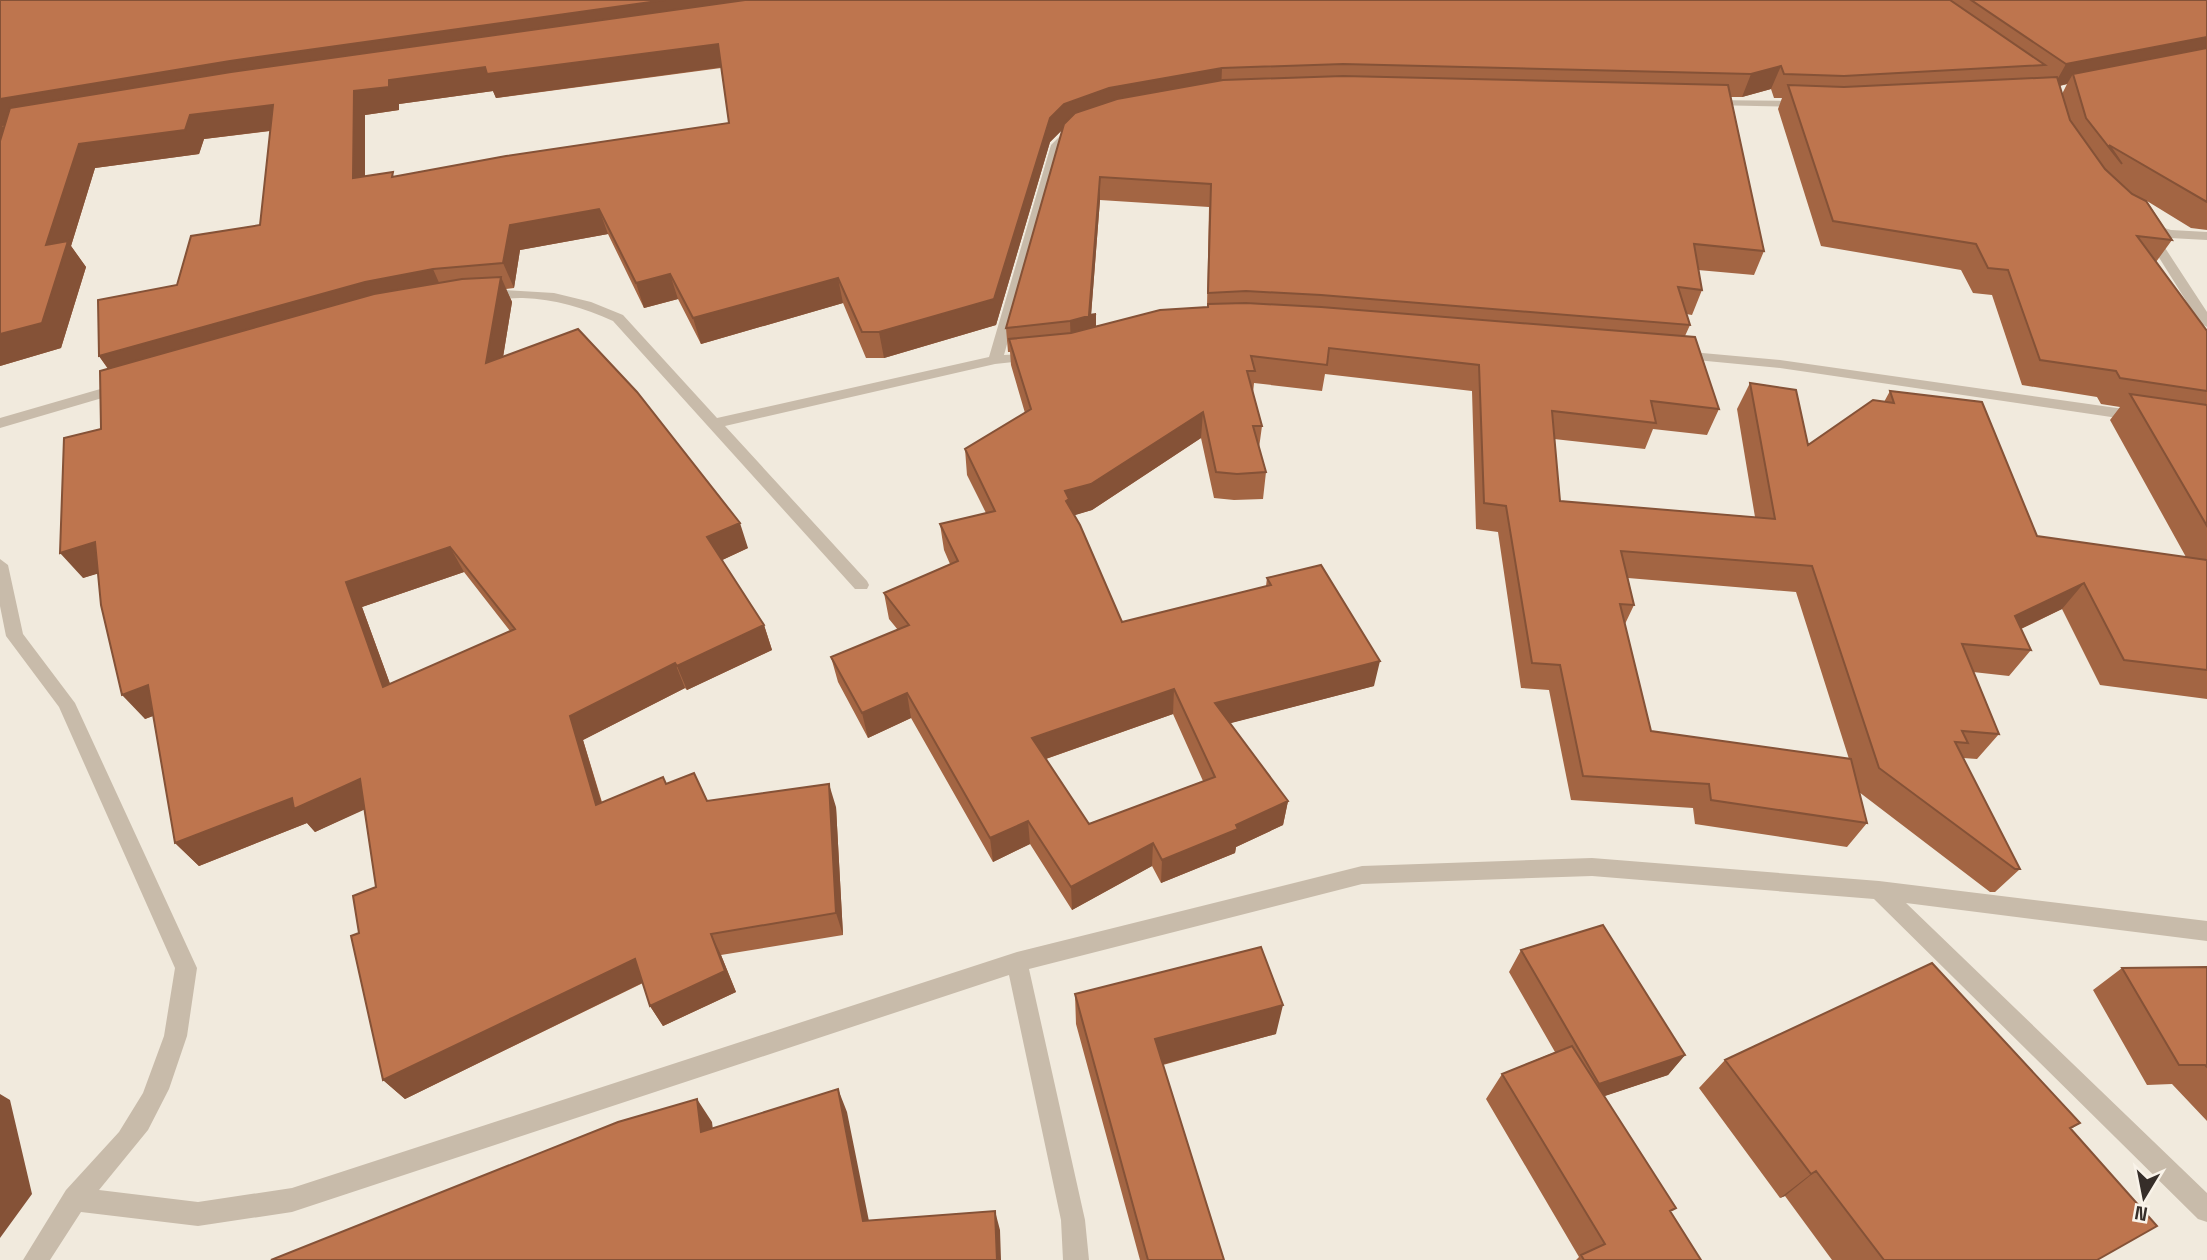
<svg xmlns="http://www.w3.org/2000/svg" width="2207" height="1260" viewBox="0 0 2207 1260" font-family="'Space Grotesk',sans-serif">
<rect width="100%" height="100%" fill="#f1eadd"/>
<g fill="none" stroke-linecap="round" stroke-linejoin="round">
<!-- minor -->
<path fill="#c8bbaa" fill-rule="evenodd" d="M 1706,100 L 1801,101 L 1807,104 L 1801,107 L 1710,105 L 1704,102 Z
M 1077,126 L 1083,129 L 1081,131 L 1062,146 L 1004,355 L 1039,353 L 1039,359 L 995,364 L 725,426 L 867,581 L 869,585 L 867,589 L 855,589 L 613,321 C 584,308 555,299 523,298 C 510,297 490,303 480,295 L 487,291 L 504,290 L 554,293 L 591,302 L 623,315 L 717,418 L 989,357 L 1051,145 L 1066,130 Z
M 2145,222 L 2171,230 L 2207,232 L 2207,240 L 2170,238 L 2156,234 L 2207,312 L 2207,327 L 2200,323 L 2143,232 L 2144,230 L 2139,226 Z
M 1680,351 L 1780,360 L 2138,411 L 2145,416 L 2138,421 L 1780,368 L 1675,358 L 1675,352 Z
M 121,383 L 126,385 L 128,388 L 126,391 L 0,428 L 0,418 Z
M 0,559 L 8,565 L 23,634 L 75,703 L 197,968 L 187,1036 L 169,1089 L 148,1130 L 99,1190 L 198,1202 L 292,1188 L 1017,952 L 1362,866 L 1592,858 L 1879,881 L 2207,921 L 2207,941 L 1906,903 L 2207,1193 L 2207,1222 L 2198,1219 L 1874,899 L 1592,876 L 1362,884 L 1029,969 L 1085,1220 L 1089,1260 L 1063,1260 L 1061,1220 L 1009,975 L 292,1212 L 198,1226 L 81,1212 L 50,1260 L 23,1260 L 66,1190 L 119,1132 L 143,1093 L 164,1036 L 175,968 L 59,707 L 6,636 L 0,606 Z"/>
</g>
<!-- wall -->
<path fill="#a36543" fill-rule="evenodd" d="M 0,0 L 2207,0 L 2207,230 L 2191,228 L 2147,201 L 2172,240 L 2156,262 L 2207,331 L 2207,699 L 2100,685 L 2062,609 L 2021,629 L 2031,650 L 2009,676 L 1973,672 L 1999,734 L 1977,759 L 1963,758 L 2020,869 L 1995,892 L 1990,892 L 1859,792 L 1867,823 L 1847,847 L 1695,824 L 1693,808 L 1571,800 L 1549,690 L 1521,688 L 1498,532 L 1476,529 L 1472,391 L 1325,374 L 1322,391 L 1254,383 L 1253,393 L 1262,426 L 1259,448 L 1266,472 L 1263,499 L 1234,500 L 1214,498 L 1201,438 L 1092,510 L 1074,515 L 1122,622 L 1266,586 L 1267,578 L 1374,686 L 1230,723 L 1288,801 L 1283,825 L 1236,847 L 1235,853 L 1161,883 L 1152,866 L 1072,910 L 1030,844 L 993,862 L 911,718 L 868,738 L 838,682 L 831,657 L 898,630 L 889,619 L 884,593 L 950,564 L 944,550 L 940,524 L 986,513 L 967,475 L 965,449 L 1025,413 L 1011,365 L 1010,352 L 1008,352 L 1006,328 L 1062,130 L 1050,142 L 996,325 L 884,358 L 866,358 L 843,303 L 701,344 L 678,299 L 644,308 L 608,234 L 520,250 L 514,288 L 506,289 L 512,302 L 503,357 L 748,548 L 722,560 L 764,625 L 772,650 L 687,690 L 685,688 L 583,740 L 602,802 L 667,784 L 707,801 L 836,807 L 843,935 L 721,955 L 736,992 L 663,1026 L 650,1006 L 643,983 L 405,1099 L 383,1080 L 359,933 L 376,887 L 364,809 L 315,832 L 307,823 L 199,866 L 175,843 L 153,716 L 145,719 L 98,573 L 83,578 L 108,369 L 99,356 L 177,285 L 260,225 L 270,131 L 204,139 L 199,154 L 95,168 L 71,246 L 86,267 L 61,348 L 0,366 ZM 721,68 L 729,123 L 395,177 L 365,176 L 365,115 L 399,110 L 399,104 L 493,91 L 496,98 ZM 2067,84 L 2062,94 L 2060,86 ZM 1771,89 L 1774,98 L 1782,98 L 1778,109 L 1821,246 L 1961,270 L 1973,293 L 1992,295 L 2022,385 L 2097,397 L 2101,404 L 2120,407 L 2110,420 L 2186,557 L 2037,536 L 1890,391 L 1884,402 L 1808,445 L 1750,383 L 1737,409 L 1755,517 L 1560,501 L 1554,439 L 1645,449 L 1653,429 L 1707,435 L 1719,409 L 1685,336 L 1690,325 L 1686,314 L 1692,315 L 1702,290 L 1698,270 L 1754,275 L 1764,251 L 1731,97 L 1742,97 ZM 1100,200 L 1209,207 L 1207,307 L 1096,326 L 1096,314 L 1091,315 ZM 464,572 L 510,631 L 390,684 L 362,607 ZM 1628,578 L 1796,592 L 1849,759 L 1651,731 L 1625,624 L 1634,605 ZM 1173,714 L 1203,781 L 1089,824 L 1046,759 Z
M 1521,950 L 1685,1055 L 1668,1075 L 1604,1096 L 1671,1212 L 1701,1260 L 1576,1260 L 1579,1257 L 1486,1099 L 1502,1074 L 1555,1052 L 1509,972 Z
M 2207,967 L 2207,1121 L 2172,1084 L 2147,1085 L 2093,990 L 2122,968 Z
M 1075,994 L 1276,1034 L 1163,1065 L 1224,1260 L 1140,1260 L 1076,1024 Z
M 1725,1060 L 2080,1123 L 2071,1129 L 2097,1260 L 1832,1260 L 1785,1196 L 1780,1198 L 1699,1088 Z"/>
<!-- shaded-wall -->
<path fill="#855237" d="M 665,0 L 829,0 L 243,84 L 2,126 L 8,135 L 0,165 L 0,99 L 230,61 Z
M 2207,37 L 2207,57 L 2073,74 L 2067,84 L 2053,87 L 2066,64 Z
M 718,44 L 723,67 L 496,98 L 493,91 L 399,104 L 399,110 L 365,115 L 365,203 L 353,178 L 354,91 L 389,80 L 485,67 Z
M 1781,66 L 1771,89 L 1742,97 L 1751,74 Z
M 1222,68 L 1221,91 L 1064,128 L 1050,142 L 996,325 L 884,358 L 879,332 L 1050,118 L 1064,104 L 1109,88 Z
M 273,105 L 285,129 L 204,139 L 199,154 L 95,168 L 71,246 L 86,267 L 61,348 L 0,366 L 0,334 L 46,245 L 79,144 L 190,115 Z
M 1100,177 L 1100,200 L 1091,316 L 1096,314 L 1096,339 L 1071,345 L 1070,321 Z
M 599,209 L 608,234 L 520,250 L 514,288 L 503,263 L 510,225 Z
M 433,269 L 444,294 L 118,382 L 99,356 L 365,282 Z
M 670,274 L 678,299 L 644,308 L 636,283 Z
M 501,277 L 512,302 L 498,388 L 486,363 Z
M 838,278 L 843,303 L 701,344 L 693,318 Z
M 1203,412 L 1201,438 L 1092,510 L 1069,517 L 1065,491 Z
M 740,523 L 748,548 L 716,563 L 707,537 Z
M 95,542 L 117,568 L 83,578 L 60,553 Z
M 450,547 L 464,572 L 362,607 L 400,711 L 383,687 L 346,582 Z
M 2084,583 L 2062,609 L 1993,642 L 2015,616 Z
M 764,625 L 772,650 L 687,690 L 677,666 Z
M 1380,661 L 1374,686 L 1212,728 L 1215,703 Z
M 675,663 L 685,688 L 583,740 L 609,828 L 596,805 L 570,716 Z
M 148,685 L 171,709 L 145,719 L 122,695 Z
M 1174,689 L 1173,714 L 1034,763 L 1032,738 Z
M 907,693 L 911,718 L 868,738 L 862,713 Z
M 360,779 L 379,803 L 315,832 L 307,823 L 199,866 L 175,843 L 292,798 Z
M 829,784 L 836,807 L 843,935 L 836,913 Z
M 1288,801 L 1283,825 L 1236,847 L 1235,853 L 1161,883 L 1162,860 Z
M 1028,821 L 1030,844 L 993,862 L 990,838 Z
M 1153,843 L 1152,866 L 1072,910 L 1071,887 Z
M 711,934 L 721,955 L 736,992 L 663,1026 L 650,1006 Z
M 635,959 L 648,980 L 405,1099 L 383,1080 Z
M 1283,1005 L 1276,1034 L 1153,1067 L 1155,1039 Z
M 1685,1055 L 1668,1075 L 1584,1103 L 1599,1084 Z
M 838,1089 L 847,1112 L 873,1241 L 863,1221 Z
M 0,1094 L 10,1100 L 32,1194 L 0,1238 Z
M 697,1099 L 712,1122 L 716,1154 L 701,1132 Z
M 1816,1171 L 1785,1196 L 1780,1198 L 1811,1174 Z
M 995,1211 L 1000,1230 L 1001,1260 L 997,1260 Z"/>
<!-- building -->
<path fill="#be754e" stroke="#855237" stroke-width="2" fill-rule="evenodd" d="M 0,0 L 665,0 L 230,61 L 0,99 Z
M 745,0 L 1950,0 L 2045,65 L 1844,76 L 1784,74 L 1781,66 L 1751,74 L 1343,64 L 1222,68 L 1109,88 L 1064,104 L 1050,118 L 994,299 L 879,332 L 862,332 L 838,278 L 693,318 L 670,274 L 636,283 L 599,209 L 510,225 L 503,263 L 433,269 L 365,282 L 99,356 L 98,300 L 177,285 L 191,236 L 260,225 L 273,105 L 190,115 L 185,130 L 79,144 L 46,245 L 68,241 L 42,323 L 0,334 L 0,141 L 10,108 L 231,72 ZM 718,44 L 729,123 L 506,156 L 392,177 L 393,172 L 353,178 L 354,91 L 389,87 L 389,80 L 485,67 L 487,74 Z
M 1971,0 L 2207,0 L 2207,37 L 2066,64 Z
M 2207,48 L 2207,202 L 2109,145 L 2122,164 L 2086,118 L 2073,74 Z
M 1343,76 L 1728,85 L 1764,251 L 1694,244 L 1702,290 L 1678,287 L 1690,325 L 1321,295 L 1246,291 L 1208,293 L 1211,184 L 1100,177 L 1089,315 L 1096,314 L 1070,321 L 1006,328 L 1064,124 L 1075,113 L 1117,99 L 1223,80 Z
M 2057,77 L 2070,120 L 2105,169 L 2132,194 L 2146,201 L 2172,240 L 2137,236 L 2207,331 L 2207,391 L 2120,378 L 2116,371 L 2040,360 L 2008,270 L 1988,268 L 1976,244 L 1833,221 L 1788,85 L 1844,87 Z
M 501,277 L 486,363 L 578,329 L 637,392 L 740,523 L 707,537 L 764,625 L 677,666 L 675,663 L 570,716 L 596,805 L 663,777 L 666,784 L 694,773 L 707,801 L 829,784 L 836,913 L 711,934 L 725,971 L 650,1006 L 635,959 L 383,1080 L 351,936 L 359,933 L 353,896 L 376,887 L 360,779 L 294,809 L 292,798 L 175,843 L 148,685 L 122,695 L 101,605 L 95,542 L 60,553 L 64,438 L 101,429 L 100,371 L 374,294 L 462,279 ZM 450,547 L 515,629 L 383,687 L 346,582 Z
M 1246,303 L 1321,307 L 1695,337 L 1719,409 L 1651,401 L 1656,423 L 1552,411 L 1560,501 L 1775,519 L 1750,383 L 1796,390 L 1808,445 L 1873,400 L 1894,403 L 1890,391 L 1982,402 L 2037,536 L 2207,560 L 2207,670 L 2124,660 L 2084,583 L 2015,616 L 2031,650 L 1962,644 L 1999,734 L 1962,731 L 1968,743 L 1955,742 L 2020,869 L 2015,869 L 1879,768 L 1812,566 L 1621,551 L 1634,605 L 1620,604 L 1651,731 L 1851,759 L 1867,823 L 1711,800 L 1709,784 L 1583,776 L 1560,665 L 1532,663 L 1506,506 L 1484,503 L 1479,365 L 1329,348 L 1327,365 L 1251,356 L 1255,371 L 1247,371 L 1262,426 L 1253,426 L 1266,472 L 1237,474 L 1216,472 L 1203,412 L 1091,484 L 1065,491 L 1069,499 L 1066,501 L 1080,525 L 1122,622 L 1271,585 L 1267,578 L 1321,565 L 1380,661 L 1215,703 L 1288,801 L 1236,825 L 1238,829 L 1162,860 L 1153,843 L 1071,887 L 1028,821 L 990,838 L 907,693 L 862,713 L 831,657 L 909,625 L 884,593 L 958,561 L 940,524 L 995,511 L 965,449 L 1031,409 L 1009,339 L 1071,333 L 1160,310 L 1208,307 L 1208,304 ZM 1174,689 L 1215,777 L 1089,824 L 1032,738 Z
M 2130,394 L 2207,405 L 2207,526 Z
M 1603,925 L 1685,1055 L 1599,1084 L 1521,950 Z
M 1261,947 L 1283,1005 L 1155,1039 L 1224,1260 L 1148,1260 L 1075,994 Z
M 1932,963 L 2080,1123 L 2070,1128 L 2157,1226 L 2097,1260 L 1884,1260 L 1816,1171 L 1811,1174 L 1725,1060 Z
M 2207,967 L 2207,1067 L 2205,1065 L 2179,1065 L 2122,968 Z
M 1572,1046 L 1676,1208 L 1670,1211 L 1701,1260 L 1584,1260 L 1581,1255 L 1605,1244 L 1502,1074 Z
M 838,1089 L 863,1221 L 995,1211 L 997,1260 L 271,1260 L 618,1122 L 697,1099 L 701,1132 Z"/>
<!-- north arrow -->
<g transform="translate(2144 1197) rotate(190)" stroke="#f9f3e9" stroke-width="5" paint-order="stroke">
<path d="M0-5L12 26L0 18L-12 26Z" fill="#362e29"/>
<text y="-10" font-size="19" font-weight="bold" text-anchor="middle" fill="#362e29">N</text>
</g>
</svg>
